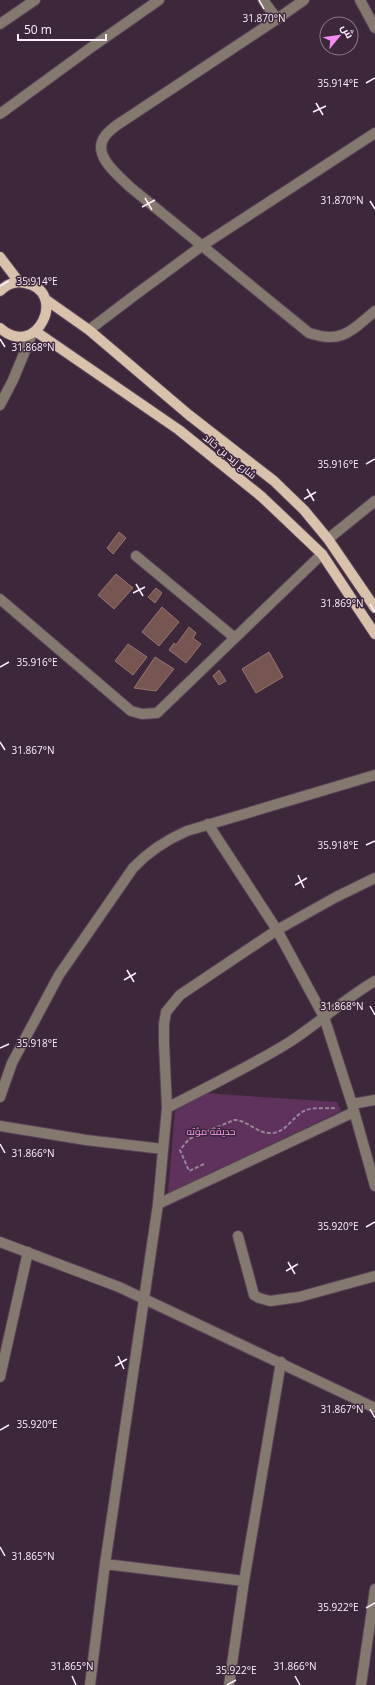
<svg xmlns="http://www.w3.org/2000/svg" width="375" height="1685" viewBox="0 0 375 1685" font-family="'Open Sans',Cairo,sans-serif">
<rect width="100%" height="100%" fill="#3d273b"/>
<!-- green -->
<path fill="#5e325b" d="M 203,1093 L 337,1102 L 341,1111 L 168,1193 L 175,1111 L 181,1105 Z"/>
<!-- building -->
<path fill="#775652" stroke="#97746f" d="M 119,532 L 126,538 L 113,554 L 107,548 Z
M 116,574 L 133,588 L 114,609 L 98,595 Z
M 156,588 L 162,593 L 155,603 L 148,597 Z
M 162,607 L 179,622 L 159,646 L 142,632 Z
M 189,627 L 196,633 L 193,638 L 201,644 L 186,663 L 169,650 L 174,643 L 176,645 Z
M 128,644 L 147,657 L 133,675 L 115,661 Z
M 269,652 L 283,677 L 256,693 L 242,669 Z
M 155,657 L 174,669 L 156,691 L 134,688 Z
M 219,670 L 226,681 L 219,685 L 213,676 Z"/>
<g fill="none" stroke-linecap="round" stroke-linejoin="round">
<!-- minor casing -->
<g stroke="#584356" stroke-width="12">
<path id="minor" d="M 263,0 L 277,19
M 304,0 L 277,19 L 117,125 C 113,128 108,132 105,136 C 91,155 118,175 130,187 L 309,333 C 342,344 351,331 375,311
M 360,0 L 375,28
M 0,24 L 35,0
M 0,114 L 89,49 L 159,0
M 89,330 L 135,295 L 203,245 L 375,133
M 0,405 L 13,380 L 32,334
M 328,539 L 375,501
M 136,556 L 235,638
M 0,599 L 131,711 L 142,714 L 157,713 L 322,554
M 208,824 L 277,930 L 324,1017 L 352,1104 L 375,1186
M 0,1097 L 12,1063 L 59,975 L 133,868 C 149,851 166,840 187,831 L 375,775
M 352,1104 L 375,1100
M 167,1108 C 207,1087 249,1067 288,1043 C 318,1024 344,999 375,981
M 0,1126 L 86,1140 L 163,1149
M 158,1204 L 354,1112
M 238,1236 L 254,1295 L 259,1298 L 270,1301 L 299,1297 L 375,1276
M 0,1242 L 119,1287 L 375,1408
M 0,1377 L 28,1252
M 105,1564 L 244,1581
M 90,1685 L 105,1564 L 158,1204 L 167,1108 L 164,1043 L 164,1024 L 166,1012 L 180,995 L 277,930 L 336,897 L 375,878
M 229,1685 L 244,1581 L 281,1362
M 361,1685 L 375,1589"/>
</g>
<!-- major casing -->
<g stroke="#584356" stroke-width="12">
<path id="major" d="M 0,257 L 19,282
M 0,291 C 7,284 16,281 25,283 C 69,291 37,361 0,328
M 45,299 L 89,330 L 189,415 L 274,481 L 304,510 L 328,539 L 375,608
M 35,331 L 179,430 L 262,497 L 322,554 L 375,634"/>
</g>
<!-- path -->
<path stroke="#978495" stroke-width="2" stroke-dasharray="4 2" stroke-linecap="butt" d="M 204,1164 L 189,1171 L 180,1150 L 189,1139 L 234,1120 C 248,1120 257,1134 271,1133 C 287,1133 292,1116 306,1110 C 315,1107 327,1109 336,1108"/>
<!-- minor -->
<use href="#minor" stroke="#84796f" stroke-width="10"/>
<!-- major -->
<use href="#major" stroke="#d8c2ac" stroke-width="10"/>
</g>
<!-- ticks -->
<path fill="none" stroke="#fdeffc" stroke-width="1.5" d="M 259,0 L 264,9M 366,83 L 375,78M 316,103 L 323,115M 313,112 L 326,106M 145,198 L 152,210M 370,201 L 375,209M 142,207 L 155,200M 0,286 L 9,281M 0,339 L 5,347M 366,464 L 375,459M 307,489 L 314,501M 304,499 L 316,492M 136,584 L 143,596M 133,593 L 145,587M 370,604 L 375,612M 0,667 L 9,662M 0,742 L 5,750M 366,845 L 375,841M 298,875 L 304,888M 295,885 L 307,878M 127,970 L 134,982M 124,980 L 136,973M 370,1006 L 375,1015M 0,1048 L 9,1044M 0,1144 L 5,1153M 366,1227 L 375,1222M 288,1262 L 295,1274M 286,1271 L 298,1264M 118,1356 L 124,1369M 115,1366 L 127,1359M 370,1409 L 375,1418M 0,1430 L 9,1425M 0,1547 L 5,1556M 366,1608 L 375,1603M 72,1676 L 76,1685M 295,1676 L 300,1685M 227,1685 L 236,1680"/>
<g text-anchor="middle" stroke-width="3" stroke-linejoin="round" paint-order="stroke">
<!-- street labels -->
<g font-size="10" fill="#fdeffc" stroke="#3d273b">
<text transform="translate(230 456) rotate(39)" y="4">شارع زيد بن خالد</text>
</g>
<!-- park labels -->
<g font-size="10" fill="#f899f1" stroke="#3d273b">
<text x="211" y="1135">حديقه مؤته</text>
</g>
</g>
<g font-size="10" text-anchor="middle" fill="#fdeffc" stroke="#3d273b" stroke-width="3" stroke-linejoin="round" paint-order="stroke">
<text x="264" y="22">31.870°N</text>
<text x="338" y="87">35.914°E</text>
<text x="342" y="204">31.870°N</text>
<text x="37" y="285">35.914°E</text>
<text x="33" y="351">31.868°N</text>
<text x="338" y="468">35.916°E</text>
<text x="342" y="607">31.869°N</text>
<text x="37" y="666">35.916°E</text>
<text x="33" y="754">31.867°N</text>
<text x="338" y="849">35.918°E</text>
<text x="342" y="1010">31.868°N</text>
<text x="37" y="1047">35.918°E</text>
<text x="33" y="1157">31.866°N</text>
<text x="338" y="1230">35.920°E</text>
<text x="342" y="1413">31.867°N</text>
<text x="37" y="1428">35.920°E</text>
<text x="33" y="1560">31.865°N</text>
<text x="338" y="1611">35.922°E</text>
<text x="72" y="1670">31.865°N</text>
<text x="295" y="1670">31.866°N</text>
<text x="236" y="1674">35.922°E</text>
</g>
<!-- north arrow -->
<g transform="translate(339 36) rotate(61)"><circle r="19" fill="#3d273b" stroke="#8a7788"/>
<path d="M0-3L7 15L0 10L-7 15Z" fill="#f489f0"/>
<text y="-6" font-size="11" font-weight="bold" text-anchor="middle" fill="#fdeffc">ش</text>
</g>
<!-- scale -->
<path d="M18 34v6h88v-6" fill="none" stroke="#fdeffc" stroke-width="2"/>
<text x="24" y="34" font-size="12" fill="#fdeffc" stroke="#3d273b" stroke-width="3" paint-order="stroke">50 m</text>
</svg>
